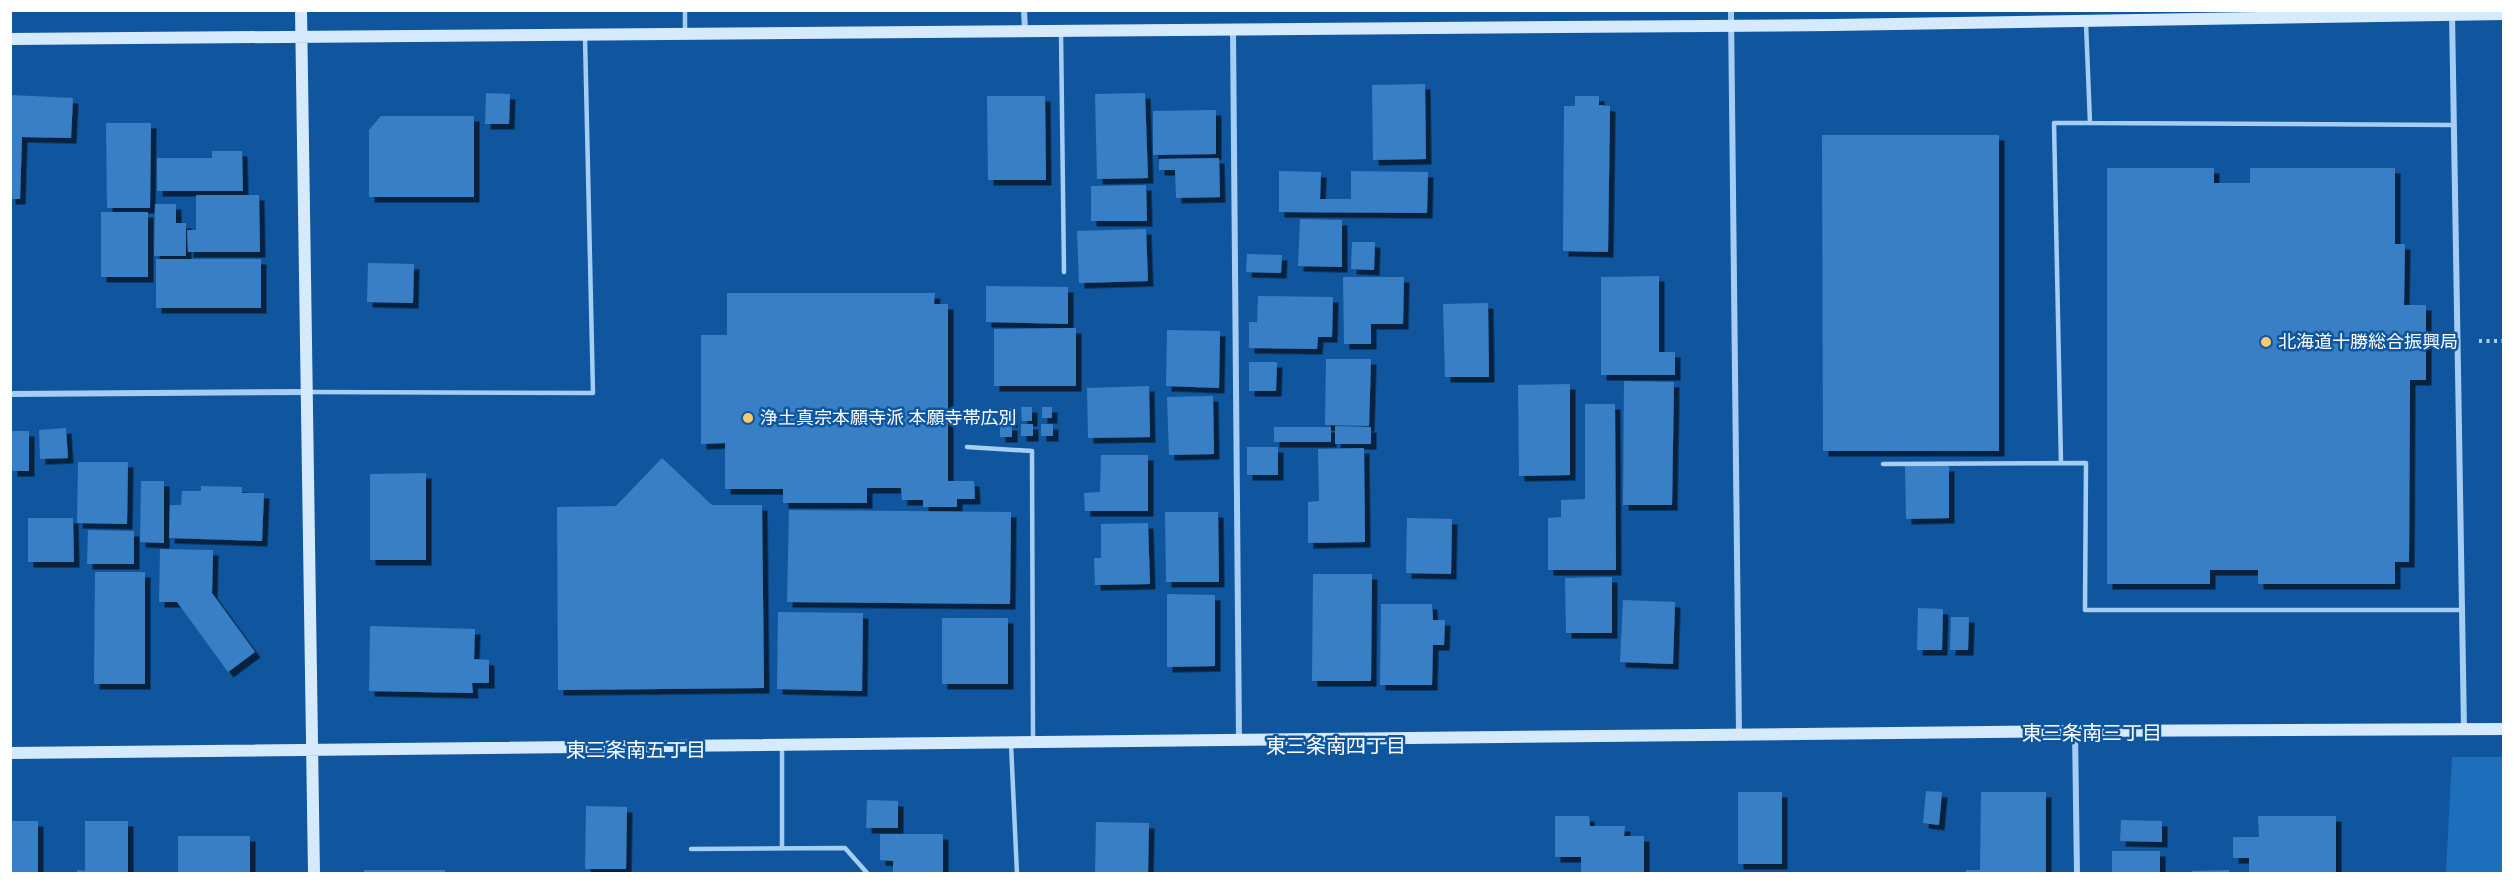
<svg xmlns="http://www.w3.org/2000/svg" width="2514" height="884" viewBox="0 0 2514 884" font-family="Roboto,'Noto Sans JP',sans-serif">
<defs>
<filter id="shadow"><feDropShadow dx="5.5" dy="5.5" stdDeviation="0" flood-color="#0009"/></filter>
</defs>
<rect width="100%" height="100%" fill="#10569e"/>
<!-- green -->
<path fill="#1e6fbb" d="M 2452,757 L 2503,757 L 2503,873 L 2446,873 Z"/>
<!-- building -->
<path fill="#397fc5" filter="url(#shadow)" d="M 1425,84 L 1426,159 L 1373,160 L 1372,85 Z
M 486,93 L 510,94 L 509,124 L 485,124 Z
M 1145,93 L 1148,178 L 1097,179 L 1095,94 Z
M 11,95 L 73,98 L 71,138 L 22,137 L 20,199 L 10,199 Z
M 987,96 L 1045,96 L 1046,180 L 988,180 Z
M 1575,96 L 1599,96 L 1599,105 L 1610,106 L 1608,252 L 1563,251 L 1564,106 L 1575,106 Z
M 1216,110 L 1216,154 L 1153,155 L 1153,111 Z
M 381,116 L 474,116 L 474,197 L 369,197 L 369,130 Z
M 106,123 L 151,123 L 150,208 L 107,208 Z
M 1822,135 L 1999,135 L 1999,451 L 1823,451 Z
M 212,151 L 242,151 L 243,191 L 157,191 L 157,158 L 212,158 Z
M 1219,158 L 1220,197 L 1176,198 L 1175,170 L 1159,170 L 1159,159 Z
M 2107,168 L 2214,168 L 2214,183 L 2250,183 L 2250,168 L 2395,168 L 2395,244 L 2405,244 L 2404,305 L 2426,305 L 2426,380 L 2410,380 L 2409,562 L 2395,562 L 2395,584 L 2258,584 L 2258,570 L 2210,570 L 2210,584 L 2107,584 Z
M 1279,171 L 1321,172 L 1320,199 L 1351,199 L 1351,171 L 1428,172 L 1427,213 L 1279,212 Z
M 1146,185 L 1147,221 L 1091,221 L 1091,186 Z
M 196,195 L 259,195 L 260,252 L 188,252 L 187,230 L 196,230 Z
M 155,204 L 176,204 L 176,223 L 186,223 L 186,256 L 154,256 Z
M 101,212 L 148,212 L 148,277 L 101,277 Z
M 1300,219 L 1342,220 L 1342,267 L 1298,266 Z
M 1146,229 L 1148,281 L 1079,283 L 1077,231 Z
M 1352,242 L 1375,242 L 1374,270 L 1351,269 Z
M 1247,254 L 1282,255 L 1281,273 L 1246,272 Z
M 156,259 L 261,259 L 261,308 L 156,308 Z
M 368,263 L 414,264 L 413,303 L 367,302 Z
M 1659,276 L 1659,352 L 1675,352 L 1675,375 L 1601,375 L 1601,277 Z
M 1343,277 L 1404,277 L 1403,324 L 1371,324 L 1371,344 L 1344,344 Z
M 986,286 L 1068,287 L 1068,324 L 986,322 Z
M 727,293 L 935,293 L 934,304 L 948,304 L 948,481 L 974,481 L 975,499 L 957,499 L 957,507 L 923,507 L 923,500 L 902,500 L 901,488 L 867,488 L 867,503 L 783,503 L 783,489 L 725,489 L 725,443 L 701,444 L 701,335 L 727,335 Z
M 1258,296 L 1333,297 L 1332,337 L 1318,337 L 1317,349 L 1249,348 L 1249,322 L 1257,322 Z
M 1488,303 L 1489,377 L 1445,377 L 1443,304 Z
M 1076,328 L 1076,386 L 994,386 L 994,329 Z
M 1167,330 L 1220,331 L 1219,388 L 1166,386 Z
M 1326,359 L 1371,359 L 1369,426 L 1325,425 Z
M 1249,362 L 1277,362 L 1276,391 L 1249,391 Z
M 1624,381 L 1674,382 L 1672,505 L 1623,505 Z
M 1570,384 L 1570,475 L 1519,476 L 1518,385 Z
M 1149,386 L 1150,437 L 1088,438 L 1087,388 Z
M 1213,396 L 1214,454 L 1169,455 L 1167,397 Z
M 1585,404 L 1615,404 L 1616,570 L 1548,570 L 1548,518 L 1561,517 L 1561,500 L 1585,499 Z
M 1021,407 L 1032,407 L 1032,421 L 1022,421 Z
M 1042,407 L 1052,407 L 1052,418 L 1042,418 Z
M 1001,408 L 1012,408 L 1012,422 L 1001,422 Z
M 1021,424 L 1033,424 L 1033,436 L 1021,436 Z
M 1041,424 L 1053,424 L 1053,436 L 1041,436 Z
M 1000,425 L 1012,425 L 1012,437 L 1000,437 Z
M 1335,426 L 1371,427 L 1371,444 L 1335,444 Z
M 1274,427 L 1331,427 L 1331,442 L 1274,442 Z
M 66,428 L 68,458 L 40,459 L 39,430 Z
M 12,431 L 29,431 L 29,471 L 12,471 Z
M 1247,447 L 1278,447 L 1278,475 L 1247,475 Z
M 1364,448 L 1365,542 L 1308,543 L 1308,502 L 1319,501 L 1318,449 Z
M 1101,455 L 1148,455 L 1148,511 L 1085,511 L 1084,493 L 1100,492 Z
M 662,458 L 712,505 L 762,505 L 764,688 L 558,690 L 557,507 L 616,506 Z
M 78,462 L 128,462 L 127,524 L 77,523 Z
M 1905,466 L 1949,466 L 1949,518 L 1906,519 Z
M 426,473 L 426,560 L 370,560 L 370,474 Z
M 141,481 L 164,481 L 164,543 L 140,542 Z
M 201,486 L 242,487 L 242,493 L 264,493 L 262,541 L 169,538 L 170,505 L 181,505 L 182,491 L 201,491 Z
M 789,510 L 1011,512 L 1010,604 L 787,602 Z
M 1165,512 L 1218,512 L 1219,582 L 1166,582 Z
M 28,518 L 73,518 L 74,562 L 28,562 Z
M 1407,518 L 1452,519 L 1451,574 L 1406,573 Z
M 1148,523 L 1150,584 L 1095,585 L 1094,558 L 1101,558 L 1101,524 Z
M 88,530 L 134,531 L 134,564 L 87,564 Z
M 160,549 L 213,550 L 212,593 L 255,652 L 228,672 L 177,602 L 159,602 Z
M 95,572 L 145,572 L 145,684 L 94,684 Z
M 1313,574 L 1372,574 L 1371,681 L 1312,681 Z
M 1612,577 L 1612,633 L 1566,633 L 1565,578 Z
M 1167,594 L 1215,595 L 1215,666 L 1167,667 Z
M 1623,600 L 1675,602 L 1673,664 L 1620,662 Z
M 1381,604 L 1432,604 L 1433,620 L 1445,620 L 1444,645 L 1433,645 L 1432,685 L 1380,685 Z
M 1918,608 L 1943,609 L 1942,650 L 1917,650 Z
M 778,612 L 863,613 L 862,691 L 777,689 Z
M 1951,617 L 1969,617 L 1968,650 L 1950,650 Z
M 942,618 L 1008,618 L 1008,684 L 942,684 Z
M 370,626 L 475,629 L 474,659 L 489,660 L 489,683 L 472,683 L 473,693 L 369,691 Z
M 1926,791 L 1942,792 L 1939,825 L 1923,823 Z
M 1738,792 L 1782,792 L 1782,864 L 1738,864 Z
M 1981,792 L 2046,792 L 2046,874 L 1966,874 L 1966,870 L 1980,870 Z
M 867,800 L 898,801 L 898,828 L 866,828 Z
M 586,806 L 627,807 L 626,869 L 585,869 Z
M 1555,816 L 1589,816 L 1590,826 L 1625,826 L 1624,836 L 1644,836 L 1644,874 L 1581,874 L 1581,857 L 1555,857 Z
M 2258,816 L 2336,816 L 2336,874 L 2249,874 L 2249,858 L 2233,858 L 2233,837 L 2259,837 Z
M 2121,820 L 2162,821 L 2162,842 L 2120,841 Z
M 10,821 L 38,821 L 38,874 L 10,874 Z
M 85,821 L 128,821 L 128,874 L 77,874 L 77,870 L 85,871 Z
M 1096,822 L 1149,823 L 1148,874 L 1095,874 Z
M 880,834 L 943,834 L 943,874 L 893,874 L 893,861 L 880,860 Z
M 178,836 L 250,836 L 250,874 L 178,874 Z
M 2112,851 L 2160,851 L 2160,874 L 2112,874 Z
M 364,870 L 445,870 L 445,874 L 364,874 Z
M 2229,870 L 2229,874 L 2192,874 L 2192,871 Z"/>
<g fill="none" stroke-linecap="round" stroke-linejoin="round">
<!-- path -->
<path stroke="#a6cef5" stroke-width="4" stroke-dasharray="3 4.5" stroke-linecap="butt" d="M 2479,341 L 2504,341"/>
<!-- lane -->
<path stroke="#a6cef5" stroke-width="4.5" d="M 685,10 L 685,32
M 1061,32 L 1064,272
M 2090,123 L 2454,125
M 307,392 L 593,393 L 585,37
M 967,447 L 1032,451 L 1033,740
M 2061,463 L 2054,123 L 2090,123 L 2086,23
M 1883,464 L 2086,463 L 2085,610 L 2462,610
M 1011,744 L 1017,874
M 782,746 L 782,848
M 691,849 L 845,848 L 868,874"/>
<!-- street -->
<path stroke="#a6cef5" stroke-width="6" d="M 1024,10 L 1025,31
M 1731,10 L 1739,735
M 2452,13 L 2464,729
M 1233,30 L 1239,740
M 10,394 L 307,392
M 2075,731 L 2077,874"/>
<!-- secondary -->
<path stroke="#d6eafe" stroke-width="12" d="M 301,10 L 314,874
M 10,39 L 1833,25 L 2504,14
M 10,753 L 2075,731 L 2504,729"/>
</g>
<!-- markers -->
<g fill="#ffcb6a" stroke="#10569e" stroke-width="2">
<circle cx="2266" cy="342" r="6"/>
<circle cx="748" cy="418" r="6"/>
</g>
<g text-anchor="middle" stroke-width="5" stroke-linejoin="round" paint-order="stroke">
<!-- poi labels -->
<g font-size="18" fill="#fff" stroke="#10569e" text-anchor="start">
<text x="2278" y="348">北海道十勝総合振興局</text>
<text x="760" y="424">浄土真宗本願寺派 本願寺帯広別</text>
</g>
<!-- neighbourhood labels -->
<g font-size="20" fill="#fff" stroke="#10569e">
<text x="2092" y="740">東三条南三丁目</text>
<text x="1336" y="753">東三条南四丁目</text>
<text x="636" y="757">東三条南五丁目</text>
</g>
</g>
<!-- border -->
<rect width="2514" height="884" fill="none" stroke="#ffffff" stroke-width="24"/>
</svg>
